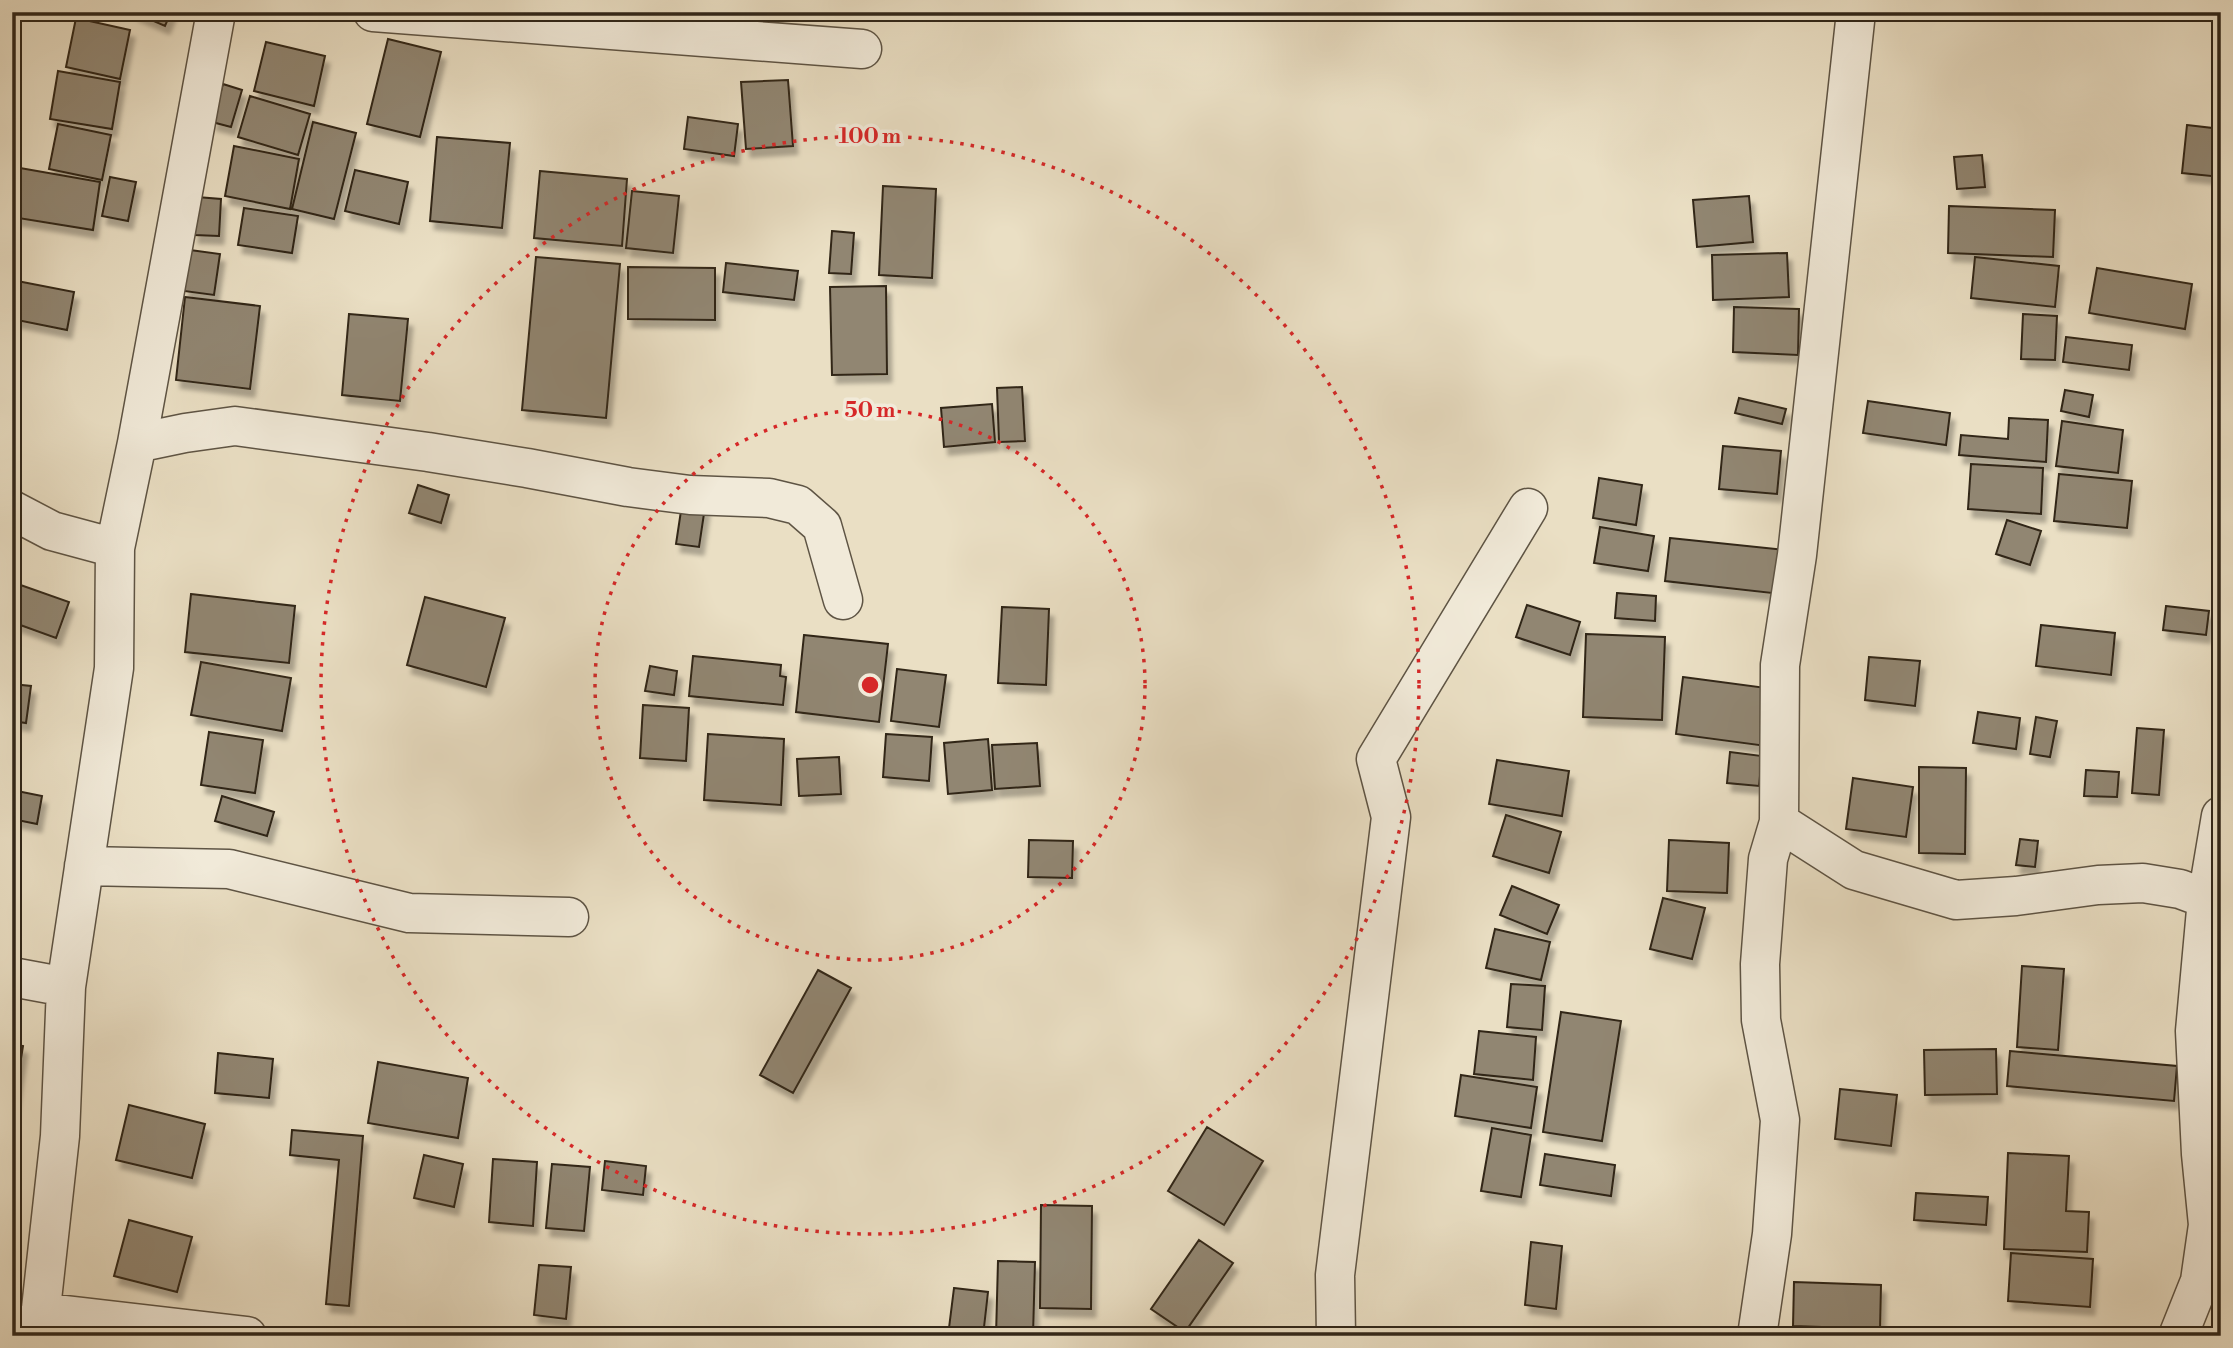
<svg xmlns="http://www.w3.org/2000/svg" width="2233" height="1348" viewBox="0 0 2233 1348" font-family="'Libre Bodoni',serif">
<defs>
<filter id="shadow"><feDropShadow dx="4.5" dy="8" stdDeviation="2" flood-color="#0004"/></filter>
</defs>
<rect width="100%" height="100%" fill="#eadfc4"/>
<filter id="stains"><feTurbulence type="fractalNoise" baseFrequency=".00286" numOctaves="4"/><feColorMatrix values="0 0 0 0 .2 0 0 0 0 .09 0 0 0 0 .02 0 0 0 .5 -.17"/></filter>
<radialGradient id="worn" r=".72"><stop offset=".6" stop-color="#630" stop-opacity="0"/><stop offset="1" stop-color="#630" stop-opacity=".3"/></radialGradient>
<!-- building -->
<path fill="#918672" stroke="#302619" stroke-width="2" filter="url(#shadow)" d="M 133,12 L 171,12 L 165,26 Z
M 76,18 L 130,30 L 120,79 L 66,67 Z
M 388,39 L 441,52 L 420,137 L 367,124 Z
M 266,42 L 325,56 L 314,106 L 254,91 Z
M 58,71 L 120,82 L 112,129 L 50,119 Z
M 788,80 L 793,146 L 746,149 L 741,82 Z
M 223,84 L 242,90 L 231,127 L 212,122 Z
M 250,96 L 310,114 L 298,155 L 238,137 Z
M 688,117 L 738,124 L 734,156 L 684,149 Z
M 313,122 L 356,133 L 334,219 L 292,209 Z
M 58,124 L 111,135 L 102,180 L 49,169 Z
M 2187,125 L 2221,129 L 2221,177 L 2182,173 Z
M 437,137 L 510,143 L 502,228 L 430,221 Z
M 234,146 L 299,159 L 290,209 L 225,196 Z
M 1982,155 L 1985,187 L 1957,189 L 1954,157 Z
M 20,168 L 100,182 L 93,230 L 12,217 Z
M 355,170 L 408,182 L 399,224 L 345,211 Z
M 540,171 L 627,179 L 622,246 L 534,238 Z
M 110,177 L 136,182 L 128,221 L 102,216 Z
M 883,186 L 936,189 L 932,278 L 879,275 Z
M 632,191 L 679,196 L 673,253 L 626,248 Z
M 1749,196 L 1753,242 L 1697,247 L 1693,200 Z
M 197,197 L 221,199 L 219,236 L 194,235 Z
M 1949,206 L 2055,210 L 2053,257 L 1948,253 Z
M 244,208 L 298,216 L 292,253 L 238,245 Z
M 832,231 L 854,233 L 851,274 L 829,273 Z
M 190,250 L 220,254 L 214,295 L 184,291 Z
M 1787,253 L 1789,297 L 1713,300 L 1712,255 Z
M 536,257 L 620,264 L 606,418 L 522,410 Z
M 1975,257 L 2059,266 L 2055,307 L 1971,298 Z
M 726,263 L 798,271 L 794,300 L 723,292 Z
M 628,267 L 715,268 L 715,320 L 628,319 Z
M 2097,268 L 2192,284 L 2185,329 L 2089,313 Z
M 12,280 L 74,292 L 67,330 L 12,319 Z
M 886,286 L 887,374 L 832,375 L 830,287 Z
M 185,297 L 260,306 L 250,389 L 176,380 Z
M 1734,307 L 1799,309 L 1798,355 L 1733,352 Z
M 349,314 L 408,319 L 400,401 L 342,395 Z
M 2023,314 L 2057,316 L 2055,360 L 2021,359 Z
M 2066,337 L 2132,345 L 2129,370 L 2063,362 Z
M 1022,387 L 1025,441 L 999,442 L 997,388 Z
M 2065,390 L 2093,395 L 2089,417 L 2061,411 Z
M 1739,398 L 1786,409 L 1782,424 L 1735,413 Z
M 1868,401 L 1950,413 L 1946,445 L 1863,433 Z
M 992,404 L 995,442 L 944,447 L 941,408 Z
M 2009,418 L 2048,420 L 2046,462 L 1959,455 L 1961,435 L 2008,439 Z
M 2062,421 L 2123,430 L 2118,473 L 2056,466 Z
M 1723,446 L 1781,451 L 1777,494 L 1719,489 Z
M 1971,464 L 2043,468 L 2041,514 L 1968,509 Z
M 2059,474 L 2132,481 L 2127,528 L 2054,521 Z
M 1599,478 L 1642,485 L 1636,525 L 1593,518 Z
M 418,485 L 449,495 L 441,523 L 409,513 Z
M 682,504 L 705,507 L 699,547 L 676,544 Z
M 2007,520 L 2041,531 L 2030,565 L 1996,554 Z
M 1600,527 L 1654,536 L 1648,571 L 1594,563 Z
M 1670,538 L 1785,550 L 1781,594 L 1665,581 Z
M 12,582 L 69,602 L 56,638 L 12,622 Z
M 1617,593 L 1656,596 L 1655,621 L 1615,618 Z
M 191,594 L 295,606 L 289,663 L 185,652 Z
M 425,597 L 505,618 L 486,687 L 407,665 Z
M 1527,605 L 1580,622 L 1570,655 L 1516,637 Z
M 2166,606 L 2209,611 L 2206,635 L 2163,630 Z
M 1002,607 L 1049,609 L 1046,685 L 998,683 Z
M 2041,625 L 2115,633 L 2111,675 L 2036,666 Z
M 1586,634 L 1665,637 L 1662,720 L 1583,717 Z
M 804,635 L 888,644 L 879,722 L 796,712 Z
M 693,656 L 781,665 L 780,676 L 786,677 L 783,705 L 689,696 Z
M 1869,657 L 1920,661 L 1915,706 L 1865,700 Z
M 201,662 L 291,678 L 282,731 L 191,715 Z
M 650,666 L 677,671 L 674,695 L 645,691 Z
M 897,669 L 946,675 L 939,727 L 891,721 Z
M 1683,677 L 1774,689 L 1766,746 L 1676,734 Z
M 12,684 L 31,686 L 26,723 L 12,721 Z
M 643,705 L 689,708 L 686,761 L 640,758 Z
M 1978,712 L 2020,718 L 2016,749 L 1973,743 Z
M 2036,717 L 2057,721 L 2050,757 L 2030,754 Z
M 2137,728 L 2164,730 L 2159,795 L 2132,793 Z
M 209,732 L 263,740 L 255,793 L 201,785 Z
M 708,734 L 784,739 L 781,805 L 704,800 Z
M 886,734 L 932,737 L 929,781 L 883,777 Z
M 988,739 L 992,790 L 948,794 L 944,743 Z
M 1037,743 L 1040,786 L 995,789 L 992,745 Z
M 1730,752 L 1762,756 L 1759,786 L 1727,783 Z
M 839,757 L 841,794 L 799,796 L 797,759 Z
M 1497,760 L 1569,771 L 1562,816 L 1489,804 Z
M 1919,767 L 1966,768 L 1965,854 L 1919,853 Z
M 2086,770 L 2119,772 L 2117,797 L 2084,796 Z
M 1853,778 L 1913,787 L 1906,837 L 1846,829 Z
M 12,790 L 42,796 L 37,824 L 12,819 Z
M 222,796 L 274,812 L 267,836 L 215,821 Z
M 1506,815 L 1561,832 L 1549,873 L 1493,856 Z
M 2020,839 L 2038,841 L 2035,867 L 2016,865 Z
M 1029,840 L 1073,841 L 1072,878 L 1028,877 Z
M 1669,840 L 1729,843 L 1727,893 L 1667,891 Z
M 1512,886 L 1559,905 L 1547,934 L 1500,915 Z
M 1663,898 L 1705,908 L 1692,959 L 1650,949 Z
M 1495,929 L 1550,942 L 1541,980 L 1486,968 Z
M 2022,966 L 2064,969 L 2058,1050 L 2017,1047 Z
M 818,970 L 851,988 L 793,1093 L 760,1075 Z
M 1511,984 L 1545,986 L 1542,1030 L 1507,1027 Z
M 1561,1012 L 1621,1021 L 1602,1141 L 1543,1132 Z
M 1479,1031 L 1536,1037 L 1533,1080 L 1474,1074 Z
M 12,1044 L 23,1046 L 12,1115 Z
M 1996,1049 L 1997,1094 L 1925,1095 L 1924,1050 Z
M 2010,1051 L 2177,1066 L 2174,1101 L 2007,1086 Z
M 218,1053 L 273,1059 L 269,1098 L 215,1093 Z
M 378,1062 L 468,1078 L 458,1138 L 368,1123 Z
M 1461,1075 L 1537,1087 L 1531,1128 L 1455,1116 Z
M 1840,1089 L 1897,1095 L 1891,1146 L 1835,1139 Z
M 129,1105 L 205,1124 L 192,1178 L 116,1160 Z
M 1207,1127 L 1263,1161 L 1224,1225 L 1168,1191 Z
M 1492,1128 L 1531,1135 L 1521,1197 L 1481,1191 Z
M 292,1130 L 363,1136 L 349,1306 L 326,1304 L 339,1160 L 290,1155 Z
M 2008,1153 L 2069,1156 L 2066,1211 L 2089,1212 L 2087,1252 L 2004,1249 Z
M 1545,1154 L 1615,1165 L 1611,1196 L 1540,1185 Z
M 424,1155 L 463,1164 L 454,1207 L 414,1198 Z
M 493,1159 L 537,1162 L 533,1226 L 489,1222 Z
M 605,1161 L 646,1166 L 643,1195 L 602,1190 Z
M 552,1164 L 590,1167 L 584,1231 L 546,1228 Z
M 1916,1193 L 1988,1197 L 1986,1225 L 1914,1220 Z
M 1041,1205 L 1092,1206 L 1091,1309 L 1040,1308 Z
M 129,1220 L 192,1237 L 177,1292 L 114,1276 Z
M 1199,1240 L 1233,1263 L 1185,1332 L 1151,1309 Z
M 1531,1242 L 1562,1246 L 1556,1309 L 1525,1305 Z
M 2011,1253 L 2093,1259 L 2090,1307 L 2008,1301 Z
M 998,1261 L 1035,1262 L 1033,1336 L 996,1336 Z
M 539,1265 L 571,1267 L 566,1319 L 534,1315 Z
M 1794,1282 L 1881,1285 L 1880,1329 L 1793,1326 Z
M 954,1288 L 988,1292 L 983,1336 L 948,1336 Z
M 12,1299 L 30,1303 L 23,1336 L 12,1336 Z"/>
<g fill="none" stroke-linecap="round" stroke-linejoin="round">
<!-- minor casing -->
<g stroke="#5e5444" stroke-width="41">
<path id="minor" d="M 373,12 L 862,49
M 137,443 L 185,433 L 235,426 L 428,452 L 527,468 L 628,487 L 690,495 L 769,498 L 798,505 L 822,526 L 843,600
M 12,510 L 52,531 L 115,548
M 1779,822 L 1854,870 L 1956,900 L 2016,896 L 2098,885 L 2143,883 L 2180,889 L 2207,899
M 84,866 L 229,869 L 409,913 L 569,917
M 12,977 L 66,987
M 40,1312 L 247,1336
M 38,1336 L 60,1136 L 66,987 L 114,668 L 115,548 L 137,443 L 216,12
M 1336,1336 L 1335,1275 L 1391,817 L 1376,759 L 1528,508
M 1757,1336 L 1772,1234 L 1780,1120 L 1761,1020 L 1760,964 L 1768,859 L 1779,822 L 1780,665 L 1797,555 L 1856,12
M 2178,1336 L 2200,1281 L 2208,1225 L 2201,1154 L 2195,1031 L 2207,899 L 2221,816"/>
</g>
<!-- minor -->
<use href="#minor" stroke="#f1ead9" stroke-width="38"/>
</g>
<!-- distance rings -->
<g fill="none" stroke="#d62828" stroke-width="3.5" stroke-dasharray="3.5 7">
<circle cx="870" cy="685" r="275"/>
<circle cx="870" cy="685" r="549"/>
</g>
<circle cx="870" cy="685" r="10" fill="#d62828" stroke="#f1ead9" stroke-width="3.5"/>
<g font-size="21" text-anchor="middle" font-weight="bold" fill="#d62828" stroke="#f1ead9" stroke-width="7" stroke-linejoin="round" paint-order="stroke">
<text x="870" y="143">100 m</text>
<text x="870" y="417">50 m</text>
</g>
<!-- margin -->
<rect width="2233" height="1348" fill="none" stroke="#eadfc4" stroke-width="42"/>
<rect x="14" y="14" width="2205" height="1320" fill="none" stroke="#302619" stroke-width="3.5"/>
<rect x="21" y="21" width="2191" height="1306" fill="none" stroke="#302619" stroke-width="2"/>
<rect width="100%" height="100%" filter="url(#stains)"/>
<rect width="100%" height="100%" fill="url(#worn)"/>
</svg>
